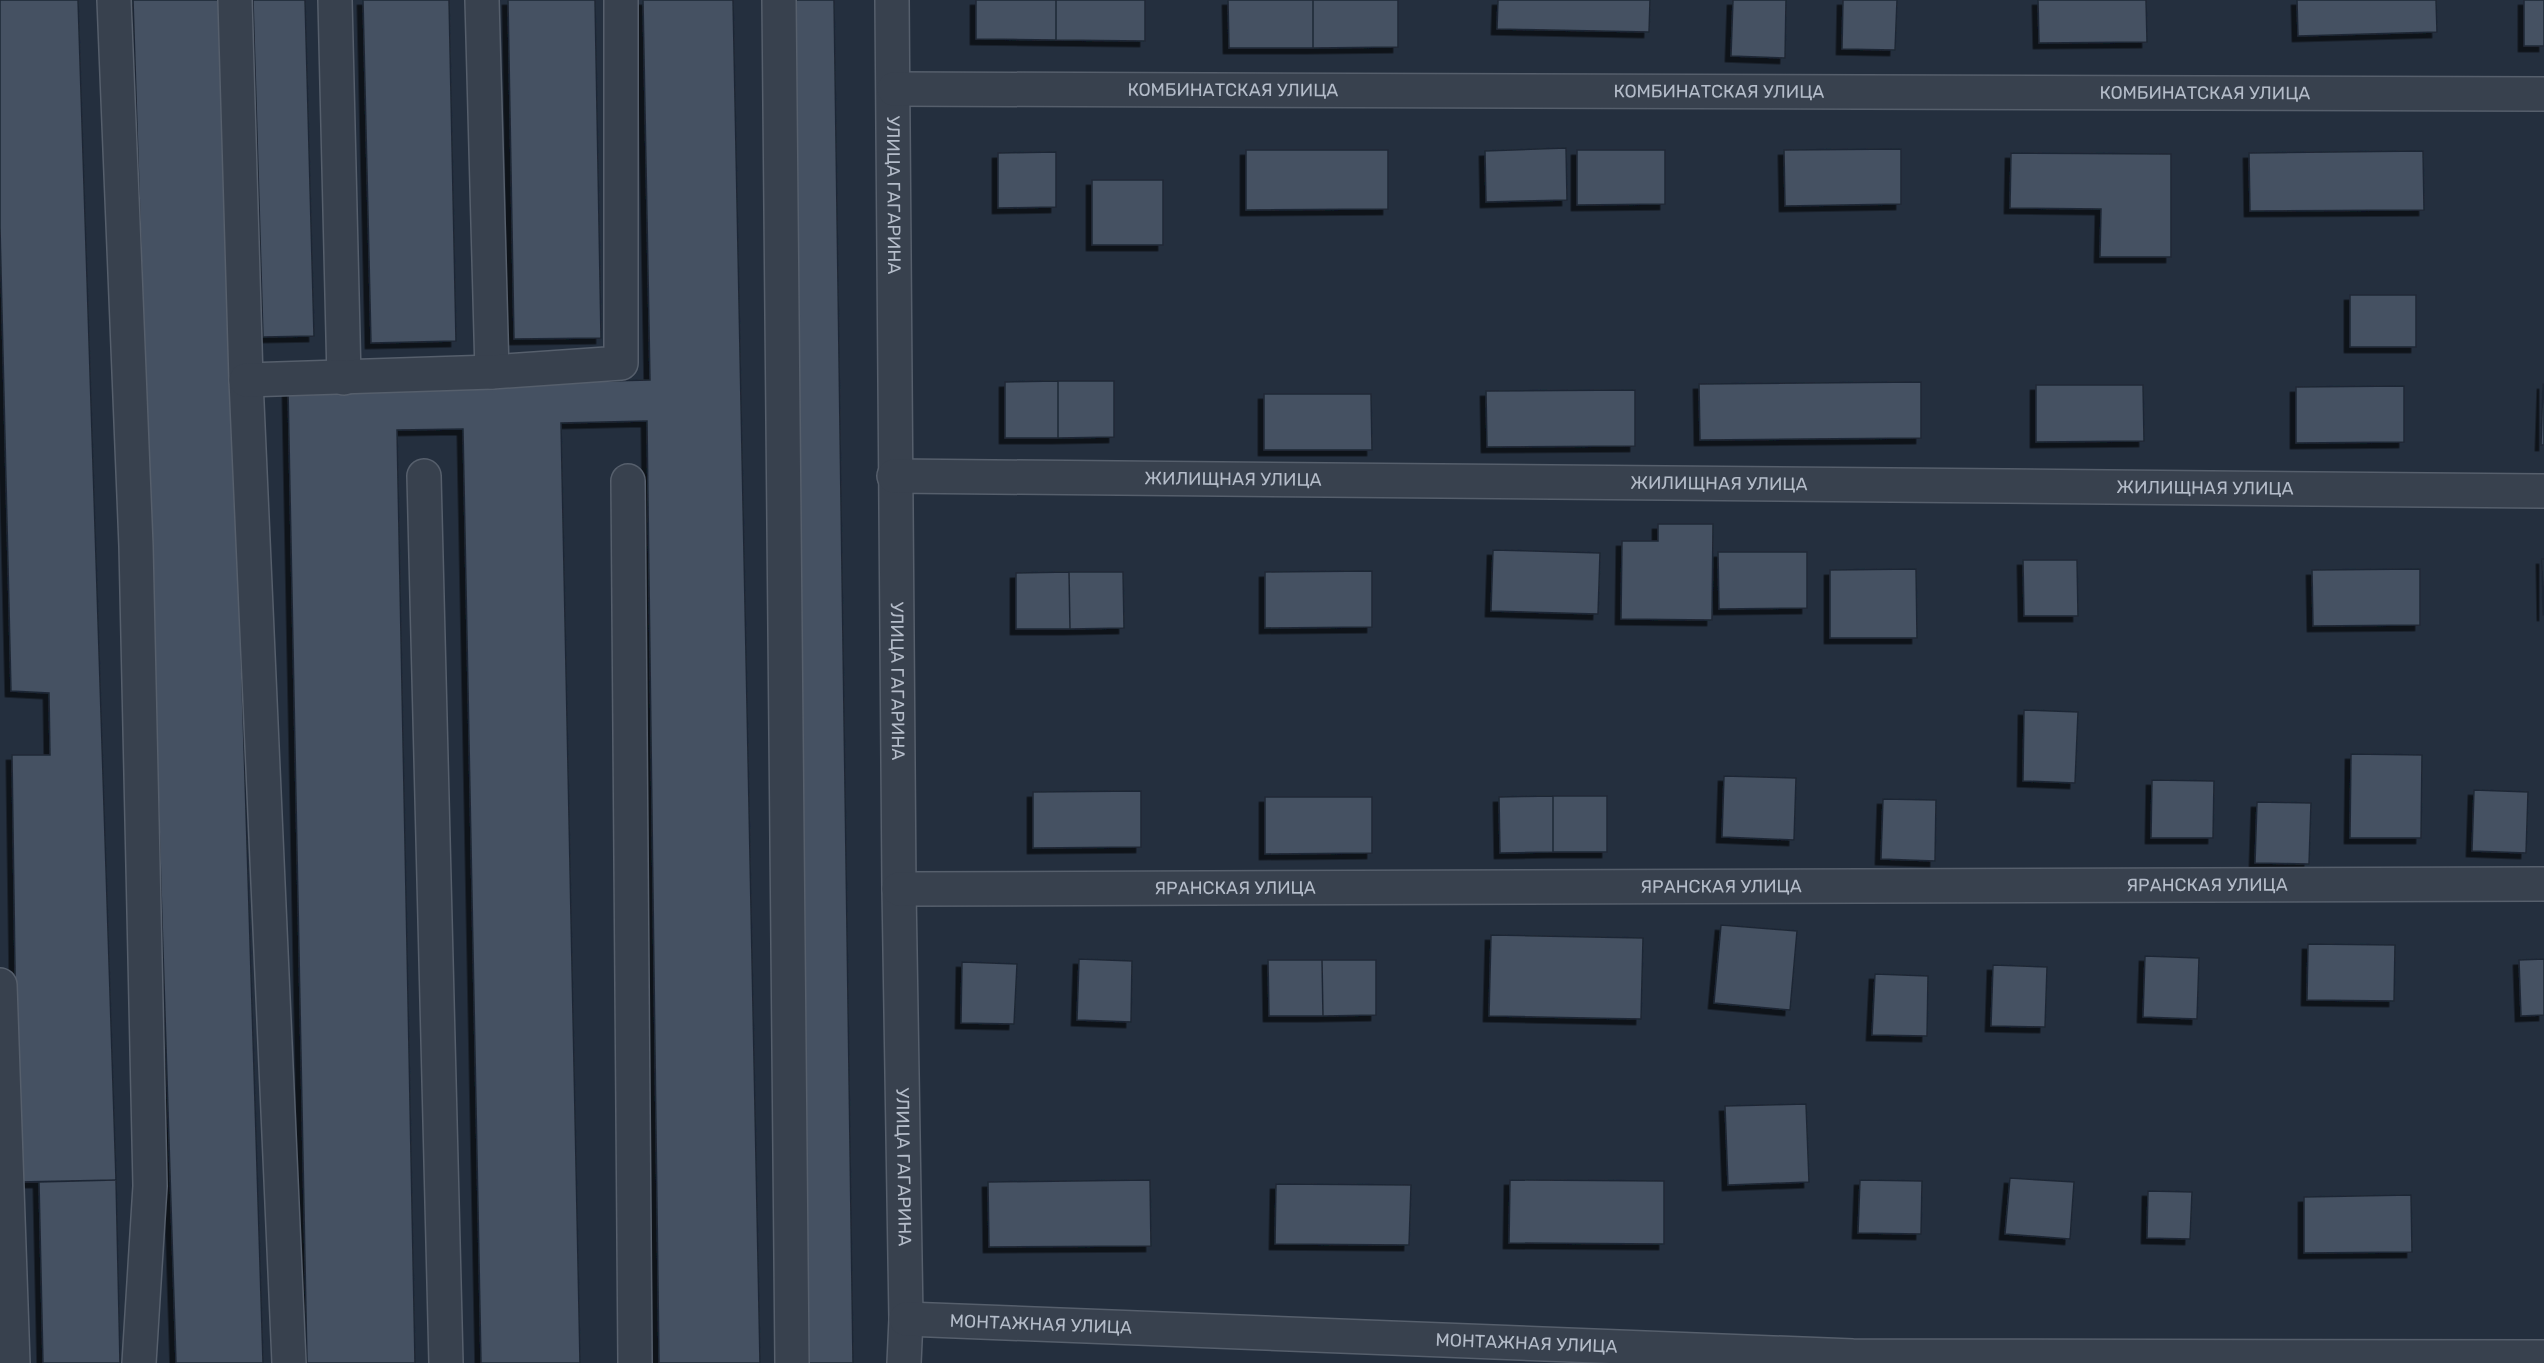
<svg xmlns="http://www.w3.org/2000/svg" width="2544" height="1363" viewBox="0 0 2544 1363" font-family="Rubik,sans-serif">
<defs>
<filter id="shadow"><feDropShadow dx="-5.5" dy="5.5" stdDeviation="0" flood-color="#0009"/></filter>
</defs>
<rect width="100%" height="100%" fill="#242f3e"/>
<!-- building -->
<path fill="#455162" stroke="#1f2835" stroke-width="1.5" filter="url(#shadow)" d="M 0,0 L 78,0 L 116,1180 L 18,1182 L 12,755 L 50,755 L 49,693 L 11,691 L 0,227 Z
M 133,0 L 221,0 L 263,1363 L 176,1363 Z
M 253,0 L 305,0 L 314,336 L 263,337 Z
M 363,0 L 449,0 L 456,341 L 371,343 Z
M 508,0 L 595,0 L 601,338 L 514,339 Z
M 643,0 L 733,0 L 760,1363 L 659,1363 L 647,421 L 561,423 L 580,1363 L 481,1363 L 463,429 L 397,430 L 415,1363 L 307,1363 L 288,388 L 650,380 Z
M 787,0 L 834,0 L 853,1363 L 805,1363 Z
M 976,0 L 1056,0 L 1056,40 L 976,39 Z
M 1056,0 L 1145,0 L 1145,41 L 1056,40 Z
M 1228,0 L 1313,0 L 1313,48 L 1229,48 Z
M 1313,0 L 1398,0 L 1398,47 L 1313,48 Z
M 1498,0 L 1650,0 L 1649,32 L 1497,29 Z
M 1733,0 L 1786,0 L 1785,58 L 1731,56 Z
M 1843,0 L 1897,0 L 1895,50 L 1842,49 Z
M 2038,0 L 2146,0 L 2147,42 L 2039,43 Z
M 2297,0 L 2436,0 L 2437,32 L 2298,36 Z
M 2524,0 L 2544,0 L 2544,46 L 2524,46 Z
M 1566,148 L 1567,200 L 1486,202 L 1485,151 Z
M 1901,149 L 1901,204 L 1785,206 L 1784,150 Z
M 1246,150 L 1388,150 L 1388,209 L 1246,210 Z
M 1577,150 L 1665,150 L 1665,204 L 1577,205 Z
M 2423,151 L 2424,210 L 2250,211 L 2249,153 Z
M 1056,152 L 1056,207 L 998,208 L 998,153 Z
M 2011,153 L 2171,154 L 2171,257 L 2100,257 L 2101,209 L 2010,208 Z
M 1092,180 L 1163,180 L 1163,245 L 1092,245 Z
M 2350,295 L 2416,295 L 2416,347 L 2350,347 Z
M 1058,381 L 1058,438 L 1005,438 L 1005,382 Z
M 1058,381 L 1114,381 L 1114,437 L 1058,438 Z
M 1921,382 L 1921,438 L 1700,440 L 1699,384 Z
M 2543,384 L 2544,384 L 2544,445 L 2541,445 Z
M 2036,385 L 2143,385 L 2144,441 L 2036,442 Z
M 2404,386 L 2404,442 L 2296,443 L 2296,387 Z
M 1635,390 L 1635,446 L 1487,447 L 1486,391 Z
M 1264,394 L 1371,394 L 1372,450 L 1264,450 Z
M 1658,524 L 1713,524 L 1712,620 L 1621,619 L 1622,541 L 1658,541 Z
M 1493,550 L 1600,553 L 1598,614 L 1491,611 Z
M 1718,552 L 1807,552 L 1807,608 L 1719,609 Z
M 2542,559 L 2544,559 L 2544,615 L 2543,615 Z
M 2023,560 L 2077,560 L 2078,616 L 2024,616 Z
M 1916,569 L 1917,638 L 1830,638 L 1830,570 Z
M 2420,569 L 2420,625 L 2313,626 L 2312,570 Z
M 1372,571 L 1372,627 L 1265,628 L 1265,572 Z
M 1069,572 L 1123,572 L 1124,628 L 1070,629 Z
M 1069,572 L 1070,629 L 1016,629 L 1016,573 Z
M 2024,710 L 2078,712 L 2075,783 L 2023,781 Z
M 2351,754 L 2422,755 L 2421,838 L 2350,838 Z
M 1724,776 L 1796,778 L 1794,840 L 1722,837 Z
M 2152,780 L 2214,781 L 2213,838 L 2151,838 Z
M 2474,790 L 2528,792 L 2526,853 L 2472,851 Z
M 1141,791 L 1141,847 L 1033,848 L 1033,792 Z
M 1553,796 L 1607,796 L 1607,852 L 1553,852 Z
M 1553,796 L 1553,852 L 1500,853 L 1499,797 Z
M 1265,797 L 1372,797 L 1372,853 L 1265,854 Z
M 1883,799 L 1936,800 L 1935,861 L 1881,859 Z
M 2257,802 L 2311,803 L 2309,864 L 2255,863 Z
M 1721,925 L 1797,931 L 1790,1010 L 1714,1003 Z
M 1491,935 L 1643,938 L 1641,1019 L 1489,1016 Z
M 2308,944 L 2395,945 L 2394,1001 L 2307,1000 Z
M 2145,956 L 2199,958 L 2197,1019 L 2143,1017 Z
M 1079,959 L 1132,961 L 1131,1022 L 1077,1020 Z
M 2544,959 L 2544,1015 L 2521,1016 L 2519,960 Z
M 1268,960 L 1322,960 L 1323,1016 L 1269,1016 Z
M 1322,960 L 1376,960 L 1376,1015 L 1323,1016 Z
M 962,962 L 1017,964 L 1014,1024 L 961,1023 Z
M 1993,965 L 2047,967 L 2045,1027 L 1991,1026 Z
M 1875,974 L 1928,976 L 1927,1036 L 1872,1035 Z
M 1806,1104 L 1809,1182 L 1728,1185 L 1725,1106 Z
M 2010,1178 L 2074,1182 L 2070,1239 L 2005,1234 Z
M 116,1180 L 120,1363 L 43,1363 L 39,1182 Z
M 1150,1180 L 1151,1246 L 989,1247 L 988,1182 Z
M 1510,1180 L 1664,1181 L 1664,1244 L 1509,1243 Z
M 1860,1180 L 1922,1181 L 1921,1234 L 1858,1233 Z
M 1276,1184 L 1411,1185 L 1409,1245 L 1275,1244 Z
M 2148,1191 L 2192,1192 L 2190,1239 L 2147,1238 Z
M 2411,1195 L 2412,1252 L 2304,1253 L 2304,1197 Z"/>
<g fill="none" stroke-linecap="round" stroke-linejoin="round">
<!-- minor casing -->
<g stroke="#565f6c" stroke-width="36">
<g id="minor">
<path d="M 114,0 L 136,546 L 150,1186 L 139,1363"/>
<path d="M 235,0 L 246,380 L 289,1363"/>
<path d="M 335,0 L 344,378"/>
<path d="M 482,0 L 492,372"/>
<path d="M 779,0 L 792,1363"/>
<path id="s1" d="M 892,0 L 899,889 L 906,1319 L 904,1363"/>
<path id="s2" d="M 894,89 L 2544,94"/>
<path d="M 246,380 L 492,372 L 621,363 L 621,0"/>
<path d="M 424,476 L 446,1363"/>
<path id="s3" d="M 894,476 L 2544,491"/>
<path d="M 628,481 L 635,1363"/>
<path id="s4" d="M 899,889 L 2544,884"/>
<path d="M 0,985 L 13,1363"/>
<path id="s5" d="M 906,1319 L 1853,1356 L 2544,1357"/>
</g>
</g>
<!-- minor -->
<use href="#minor" stroke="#38414e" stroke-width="33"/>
</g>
<g text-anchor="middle" stroke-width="5" stroke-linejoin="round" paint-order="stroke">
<!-- street labels -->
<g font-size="18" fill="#b4bcc9" stroke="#1d2633">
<text dy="6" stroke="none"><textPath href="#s2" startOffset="339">КОМБИНАТСКАЯ УЛИЦА</textPath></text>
<text dy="6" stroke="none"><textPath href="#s2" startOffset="825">КОМБИНАТСКАЯ УЛИЦА</textPath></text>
<text dy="6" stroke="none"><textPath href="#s2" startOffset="1311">КОМБИНАТСКАЯ УЛИЦА</textPath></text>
<text dy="6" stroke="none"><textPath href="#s1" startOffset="195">УЛИЦА ГАГАРИНА</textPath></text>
<text dy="6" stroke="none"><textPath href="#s3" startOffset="339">ЖИЛИЩНАЯ УЛИЦА</textPath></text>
<text dy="6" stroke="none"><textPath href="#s3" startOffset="825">ЖИЛИЩНАЯ УЛИЦА</textPath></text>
<text dy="6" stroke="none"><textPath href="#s3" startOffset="1311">ЖИЛИЩНАЯ УЛИЦА</textPath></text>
<text dy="6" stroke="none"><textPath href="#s1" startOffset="681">УЛИЦА ГАГАРИНА</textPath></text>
<text dy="6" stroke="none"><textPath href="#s4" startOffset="1308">ЯРАНСКАЯ УЛИЦА</textPath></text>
<text dy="6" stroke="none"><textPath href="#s4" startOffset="822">ЯРАНСКАЯ УЛИЦА</textPath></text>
<text dy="6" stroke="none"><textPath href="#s4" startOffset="336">ЯРАНСКАЯ УЛИЦА</textPath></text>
<text dy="6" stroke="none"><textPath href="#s1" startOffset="1167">УЛИЦА ГАГАРИНА</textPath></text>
<text dy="6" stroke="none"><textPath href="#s5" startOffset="135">МОНТАЖНАЯ УЛИЦА</textPath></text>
<text dy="6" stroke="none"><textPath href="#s5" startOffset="621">МОНТАЖНАЯ УЛИЦА</textPath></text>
</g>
</g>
</svg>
